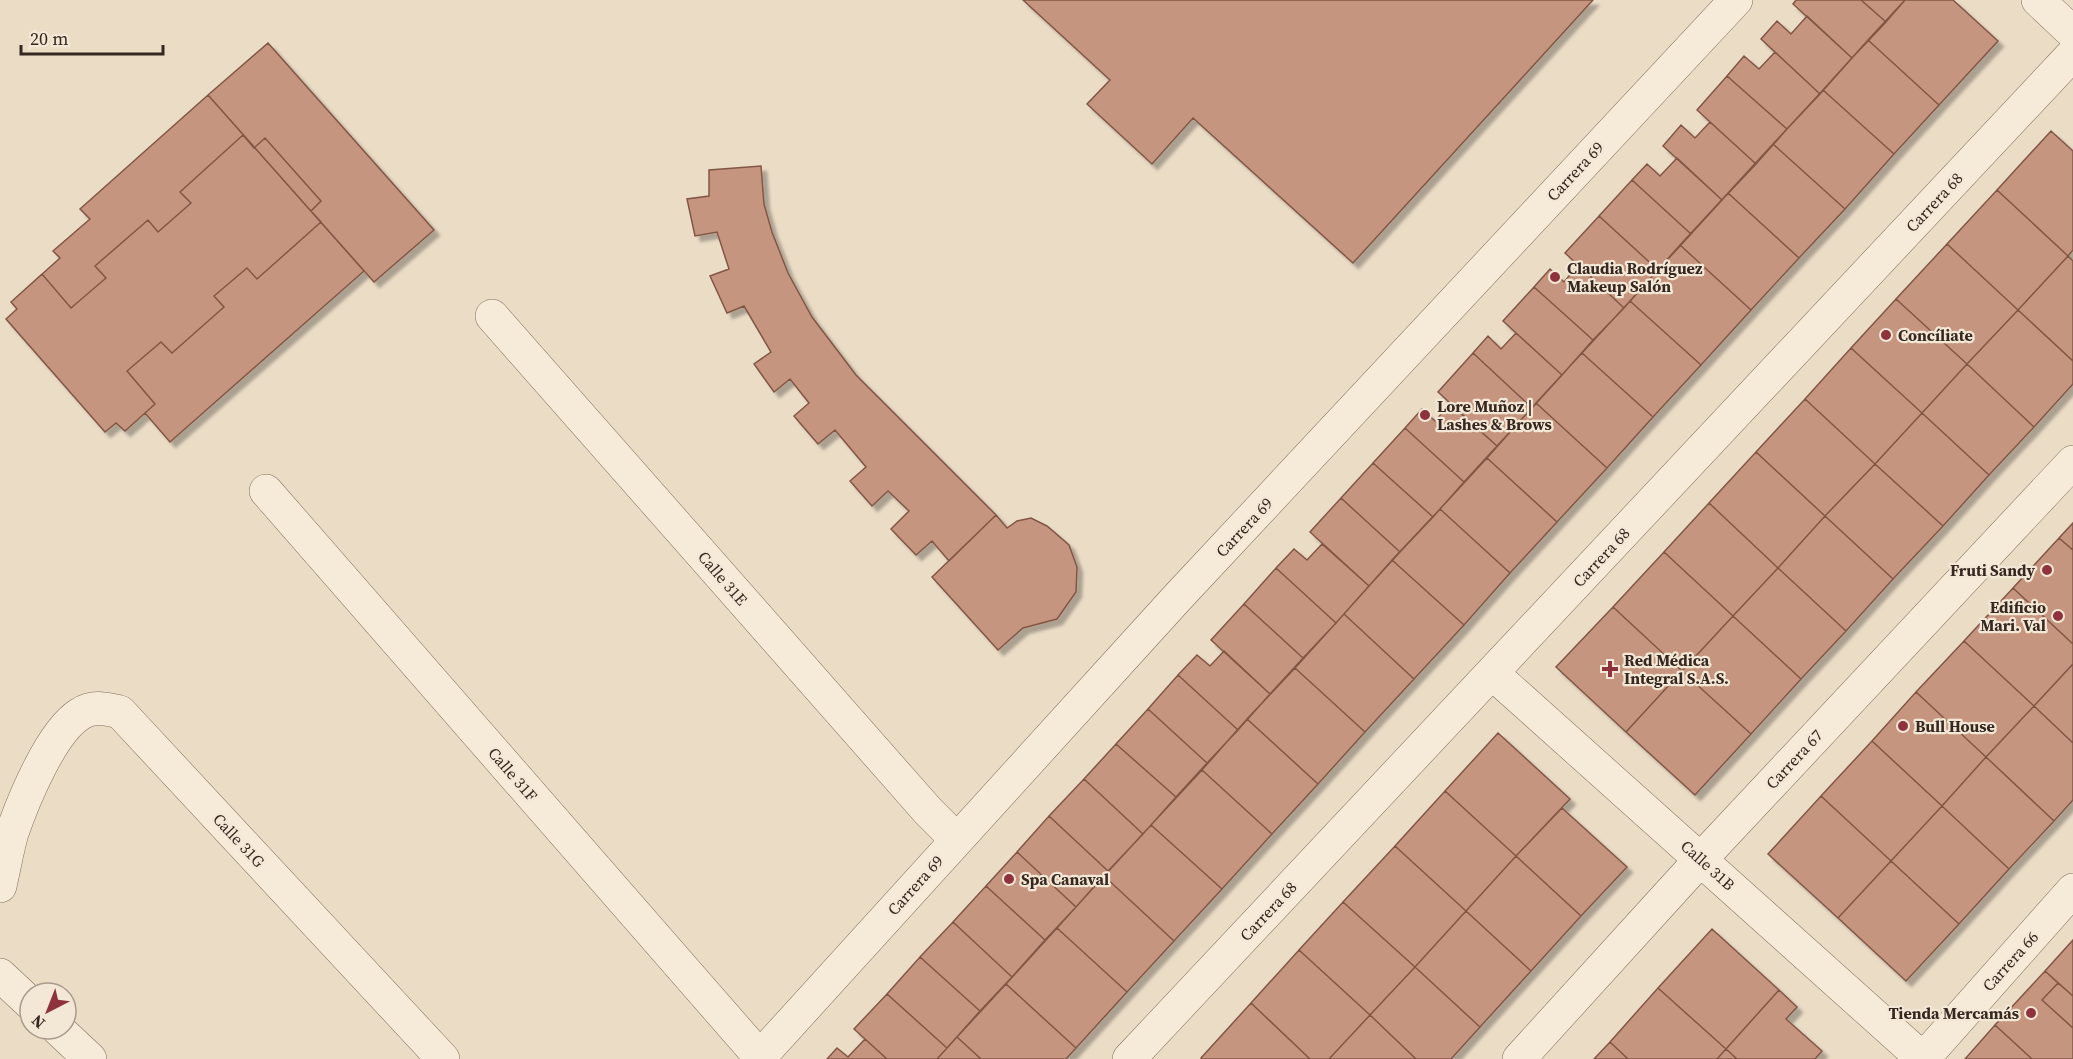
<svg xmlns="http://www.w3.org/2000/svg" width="2073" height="1059" viewBox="0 0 2073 1059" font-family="'Source Serif 4',serif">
<defs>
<filter id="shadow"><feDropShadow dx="5.5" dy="5.5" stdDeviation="1.5" flood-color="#0004"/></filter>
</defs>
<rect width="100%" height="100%" fill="#ebdcc6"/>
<!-- building -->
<path fill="#c6957f" stroke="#825745" stroke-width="1.5" filter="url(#shadow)" d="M 1023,0 L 1593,0 L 1353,263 L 1193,118 L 1152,164 L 1087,104 L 1110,80 Z
M 1796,0 L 1861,0 L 1886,22 L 1852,58 L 1793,4 Z
M 1861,0 L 1905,0 L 1886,22 Z
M 1905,0 L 1953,0 L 1998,41 L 1939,105 L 1868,40 Z
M 1807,16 L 1852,58 L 1820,94 L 1761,39 L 1777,21 L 1791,34 Z
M 1868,40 L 1939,105 L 1894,154 L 1823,90 Z
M 268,43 L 434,230 L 374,282 L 208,95 Z
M 1775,52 L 1820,94 L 1787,129 L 1727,76 L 1744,56 L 1759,69 Z
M 1727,76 L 1787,129 L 1756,164 L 1697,110 Z
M 1823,90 L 1894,154 L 1845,209 L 1773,144 Z
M 208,95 L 364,271 L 170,442 L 145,413 L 125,431 L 116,423 L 105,432 L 6,319 L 17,309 L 11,302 L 60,258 L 53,251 L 90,219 L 80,209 Z
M 1710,122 L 1756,164 L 1722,200 L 1663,146 L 1681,125 L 1695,138 Z
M 2051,131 L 2073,151 L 2073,250 L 2068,256 L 1997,190 Z
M 243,135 L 254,148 L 265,138 L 321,201 L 311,211 L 321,222 L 257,279 L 247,268 L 214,296 L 224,307 L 172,353 L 161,342 L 127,371 L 155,404 L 125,431 L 116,423 L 105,432 L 6,319 L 17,309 L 11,302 L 42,274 L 71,308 L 106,278 L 95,266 L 148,220 L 158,232 L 191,203 L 180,192 Z
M 1773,144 L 1845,209 L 1799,258 L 1728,193 Z
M 1677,158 L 1722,200 L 1691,234 L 1632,180 L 1647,164 L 1660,176 Z
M 761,166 L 764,204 L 772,232 L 788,273 L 812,317 L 856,375 L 996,515 L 949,561 L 932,541 L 916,555 L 891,529 L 909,511 L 888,491 L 872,506 L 850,481 L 866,467 L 835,430 L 818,444 L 794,416 L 809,403 L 790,379 L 774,392 L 754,364 L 771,352 L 744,306 L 727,313 L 710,276 L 729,269 L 717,232 L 695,236 L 687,199 L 709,196 L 709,170 Z
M 1632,180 L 1691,234 L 1658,270 L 1599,216 Z
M 1997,190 L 2068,256 L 2018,310 L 1947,244 Z
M 1728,193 L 1799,258 L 1751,310 L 1680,245 Z
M 1599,216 L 1658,270 L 1624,308 L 1565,253 Z
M 1947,244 L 2018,310 L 1967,364 L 1896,299 Z
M 1680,245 L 1751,310 L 1701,365 L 1630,301 Z
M 2068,256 L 2073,261 L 2073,361 L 2018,310 Z
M 1578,265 L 1624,308 L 1593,340 L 1534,287 L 1550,269 L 1564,282 Z
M 1534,287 L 1593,340 L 1562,375 L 1503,321 Z
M 1896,299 L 1967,364 L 1922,413 L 1851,348 Z
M 1630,301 L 1701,365 L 1653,417 L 1582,353 Z
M 2018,310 L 2073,361 L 2073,384 L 2034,427 L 1967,364 Z
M 1516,333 L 1562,375 L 1532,408 L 1473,353 L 1488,336 L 1501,349 Z
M 1851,348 L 1922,413 L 1875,464 L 1805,399 Z
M 1473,353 L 1532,408 L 1497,446 L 1438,392 Z
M 1582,353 L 1653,417 L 1607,468 L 1536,403 Z
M 1967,364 L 2034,427 L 1989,475 L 1922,413 Z
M 1805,399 L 1875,464 L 1825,516 L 1756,452 Z
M 1536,403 L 1607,468 L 1557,522 L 1487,458 Z
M 1450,404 L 1497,446 L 1464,482 L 1405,428 L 1422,409 L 1435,421 Z
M 1922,413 L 1989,475 L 1943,526 L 1875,464 Z
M 1405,428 L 1464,482 L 1433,517 L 1373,463 Z
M 1756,452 L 1825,516 L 1778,568 L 1709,503 Z
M 1487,458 L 1557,522 L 1510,573 L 1440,509 Z
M 1373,463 L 1433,517 L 1400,552 L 1341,498 Z
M 1875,464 L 1943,526 L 1893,579 L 1825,516 Z
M 1341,498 L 1400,552 L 1369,586 L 1310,532 Z
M 1709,503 L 1778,568 L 1733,616 L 1664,552 Z
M 1440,509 L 1510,573 L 1464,625 L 1392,560 Z
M 996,515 L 1007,528 L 1017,521 L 1031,518 L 1047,526 L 1069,545 L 1077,567 L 1076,592 L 1057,619 L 1023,628 L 998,650 L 932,577 Z
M 1825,516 L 1893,579 L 1846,631 L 1778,568 Z
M 2073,523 L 2073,550 L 2059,538 Z
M 2059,538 L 2073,550 L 2073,644 L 2013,588 Z
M 1322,544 L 1369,586 L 1336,623 L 1276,568 L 1294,549 L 1307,560 Z
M 1664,552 L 1733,616 L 1682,671 L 1613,607 Z
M 1392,560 L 1464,625 L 1414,679 L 1344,614 Z
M 1276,568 L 1336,623 L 1303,658 L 1244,604 Z
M 1778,568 L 1846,631 L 1801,679 L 1733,616 Z
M 2013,588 L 2073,644 L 2073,664 L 2034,706 L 1964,641 Z
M 1244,604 L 1303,658 L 1270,694 L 1211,640 Z
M 1613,607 L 1682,671 L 1626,732 L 1556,667 Z
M 1344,614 L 1414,679 L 1365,732 L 1295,668 Z
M 1733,616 L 1801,679 L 1751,734 L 1682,671 Z
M 1964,641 L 2034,706 L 1986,757 L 1916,692 Z
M 1224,651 L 1270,694 L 1238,730 L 1178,675 L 1197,655 L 1210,666 Z
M 2073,664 L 2073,743 L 2034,706 Z
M 1295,668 L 1365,732 L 1318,784 L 1247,719 Z
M 1682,671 L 1751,734 L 1695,795 L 1626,732 Z
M 1178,675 L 1238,730 L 1207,763 L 1148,709 Z
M 1916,692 L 1986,757 L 1942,806 L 1872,741 Z
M 2034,706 L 2073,743 L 2073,800 L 2054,821 L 1986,757 Z
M 1148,709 L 1207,763 L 1176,797 L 1116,744 Z
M 1247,719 L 1318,784 L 1272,834 L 1202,770 Z
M 1498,733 L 1570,799 L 1516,856 L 1445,791 Z
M 1872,741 L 1942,806 L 1891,861 L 1821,796 Z
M 1116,744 L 1176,797 L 1143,834 L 1084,779 Z
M 1986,757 L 2054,821 L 2009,869 L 1942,806 Z
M 1202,770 L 1272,834 L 1222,889 L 1151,825 Z
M 1084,779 L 1143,834 L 1108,871 L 1049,816 Z
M 1445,791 L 1516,856 L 1466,911 L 1395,846 Z
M 1821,796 L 1891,861 L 1838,918 L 1768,854 Z
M 1942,806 L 2009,869 L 1959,924 L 1891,861 Z
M 1562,808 L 1627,867 L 1581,916 L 1516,856 Z
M 1049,816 L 1108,871 L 1076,907 L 1017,852 Z
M 1151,825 L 1222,889 L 1174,941 L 1104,876 Z
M 1395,846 L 1466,911 L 1415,967 L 1343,902 Z
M 1017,852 L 1076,907 L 1045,940 L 986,886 Z
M 1516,856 L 1581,916 L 1531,971 L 1466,911 Z
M 1891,861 L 1959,924 L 1906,981 L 1838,918 Z
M 1104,876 L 1174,941 L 1127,992 L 1057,928 Z
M 986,886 L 1045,940 L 1012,977 L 953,922 Z
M 1343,902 L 1415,967 L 1370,1015 L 1299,950 Z
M 1466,911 L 1531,971 L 1480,1027 L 1415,967 Z
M 953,922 L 1012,977 L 980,1011 L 920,957 Z
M 1057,928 L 1127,992 L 1076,1048 L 1006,984 Z
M 1712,929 L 1779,990 L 1726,1049 L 1658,988 Z
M 2073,940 L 2073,996 L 2045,971 Z
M 1299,950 L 1370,1015 L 1329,1059 L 1310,1059 L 1251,1003 Z
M 920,957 L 980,1011 L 947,1048 L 887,994 Z
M 1415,967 L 1480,1027 L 1451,1059 L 1416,1059 L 1370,1015 Z
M 2045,971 L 2058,983 L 2042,1000 L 2073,1028 L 2073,1059 L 2032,1059 L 1995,1025 Z
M 2058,983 L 2073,996 L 2073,1028 L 2042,1000 Z
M 1006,984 L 1076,1048 L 1066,1059 L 981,1059 L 957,1037 Z
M 1658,988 L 1726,1049 L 1717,1059 L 1628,1059 L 1610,1042 Z
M 1779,990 L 1797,1007 L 1786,1019 L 1822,1051 L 1815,1059 L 1737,1059 L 1726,1049 Z
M 887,994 L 947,1048 L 937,1059 L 887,1059 L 854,1029 Z
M 1251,1003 L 1310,1059 L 1202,1059 L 1201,1058 Z
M 1370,1015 L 1416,1059 L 1329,1059 Z
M 1995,1025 L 2032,1059 L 1965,1059 Z
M 957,1037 L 981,1059 L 937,1059 Z
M 865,1039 L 887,1059 L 827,1059 L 837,1048 L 848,1057 Z
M 1610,1042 L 1628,1059 L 1594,1059 Z
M 1726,1049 L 1737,1059 L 1717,1059 Z"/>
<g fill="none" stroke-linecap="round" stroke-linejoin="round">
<!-- minor casing -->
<g stroke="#846e5d" stroke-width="34">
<path id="minor" d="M 2038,0 L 2073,33
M 492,316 L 928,811 L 956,839
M 266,491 L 760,1057
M 1492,673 L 1923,1059 L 2073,890
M 0,886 C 4,869 7,850 12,833 C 23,801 51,732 80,714 C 93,705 106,709 120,712 L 443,1059
M 0,975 L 30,1003
M 58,1029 L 90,1059
M 758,1059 L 1177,598 L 1736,0
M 1129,1059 L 2073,54
M 1519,1059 L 1701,859 L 2073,462"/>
</g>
<!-- minor -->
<use href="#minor" stroke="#f6ead9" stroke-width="33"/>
</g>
<!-- markers -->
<g fill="#8e323d" stroke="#f3e7d5" stroke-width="2">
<circle cx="1555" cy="277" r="6"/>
<circle cx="1886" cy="335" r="6"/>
<circle cx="1425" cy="415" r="6"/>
<circle cx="2047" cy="570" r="6"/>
<circle cx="2058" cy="616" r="6"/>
<path d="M1607 660h6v6h6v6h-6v6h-6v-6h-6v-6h6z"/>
<circle cx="1903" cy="726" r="6"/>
<circle cx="1009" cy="879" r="6"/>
<circle cx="2031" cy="1013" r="6"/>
</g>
<g text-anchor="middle" stroke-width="4.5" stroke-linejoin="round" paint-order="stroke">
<!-- street labels -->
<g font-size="16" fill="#362820" stroke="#f3e7d5">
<text transform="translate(1575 171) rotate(-47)" y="6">Carrera 69</text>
<text transform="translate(1934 202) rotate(-47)" y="6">Carrera 68</text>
<text transform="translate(1244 527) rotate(-47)" y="6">Carrera 69</text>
<text transform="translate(1601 557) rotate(-47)" y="6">Carrera 68</text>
<text transform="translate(723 578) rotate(49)" y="6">Calle 31E</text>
<text transform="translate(1794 759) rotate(-47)" y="6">Carrera 67</text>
<text transform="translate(513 774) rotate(49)" y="6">Calle 31F</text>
<text transform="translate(239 840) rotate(47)" y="6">Calle 31G</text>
<text transform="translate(1708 865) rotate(42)" y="6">Calle 31B</text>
<text transform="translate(915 885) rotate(-48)" y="6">Carrera 69</text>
<text transform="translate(1268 911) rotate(-47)" y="6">Carrera 68</text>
<text transform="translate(2010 961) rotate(-48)" y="6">Carrera 66</text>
</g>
<!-- poi labels -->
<g font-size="16" font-weight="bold" fill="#362820" stroke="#f3e7d5" text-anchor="start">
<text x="1567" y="274">Claudia Rodríguez<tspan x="1567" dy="18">Makeup Salón</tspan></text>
<text x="1898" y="341">Concíliate</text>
<text x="1437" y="412">Lore Muñoz |<tspan x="1437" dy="18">Lashes &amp; Brows</tspan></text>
<text x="2035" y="576" text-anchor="end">Fruti Sandy</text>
<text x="2046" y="613" text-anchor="end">Edificio<tspan x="2046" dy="18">Mari. Val</tspan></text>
<text x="1624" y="666">Red Médica<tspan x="1624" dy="18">Integral S.A.S.</tspan></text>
<text x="1915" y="732">Bull House</text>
<text x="1021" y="885">Spa Canaval</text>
<text x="2019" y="1019" text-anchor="end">Tienda Mercamás</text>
</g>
</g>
<!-- north arrow -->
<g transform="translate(48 1011) rotate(222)"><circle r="28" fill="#f3e7d5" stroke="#a79b8d" stroke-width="1.5"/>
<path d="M0-4.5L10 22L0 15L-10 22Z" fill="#8e323d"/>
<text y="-9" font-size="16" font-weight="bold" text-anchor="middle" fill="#362820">N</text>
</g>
<!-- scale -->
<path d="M21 45v9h142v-9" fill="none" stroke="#362820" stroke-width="3"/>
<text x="30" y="45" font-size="18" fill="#362820" stroke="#f3e7d5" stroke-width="4.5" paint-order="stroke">20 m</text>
</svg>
